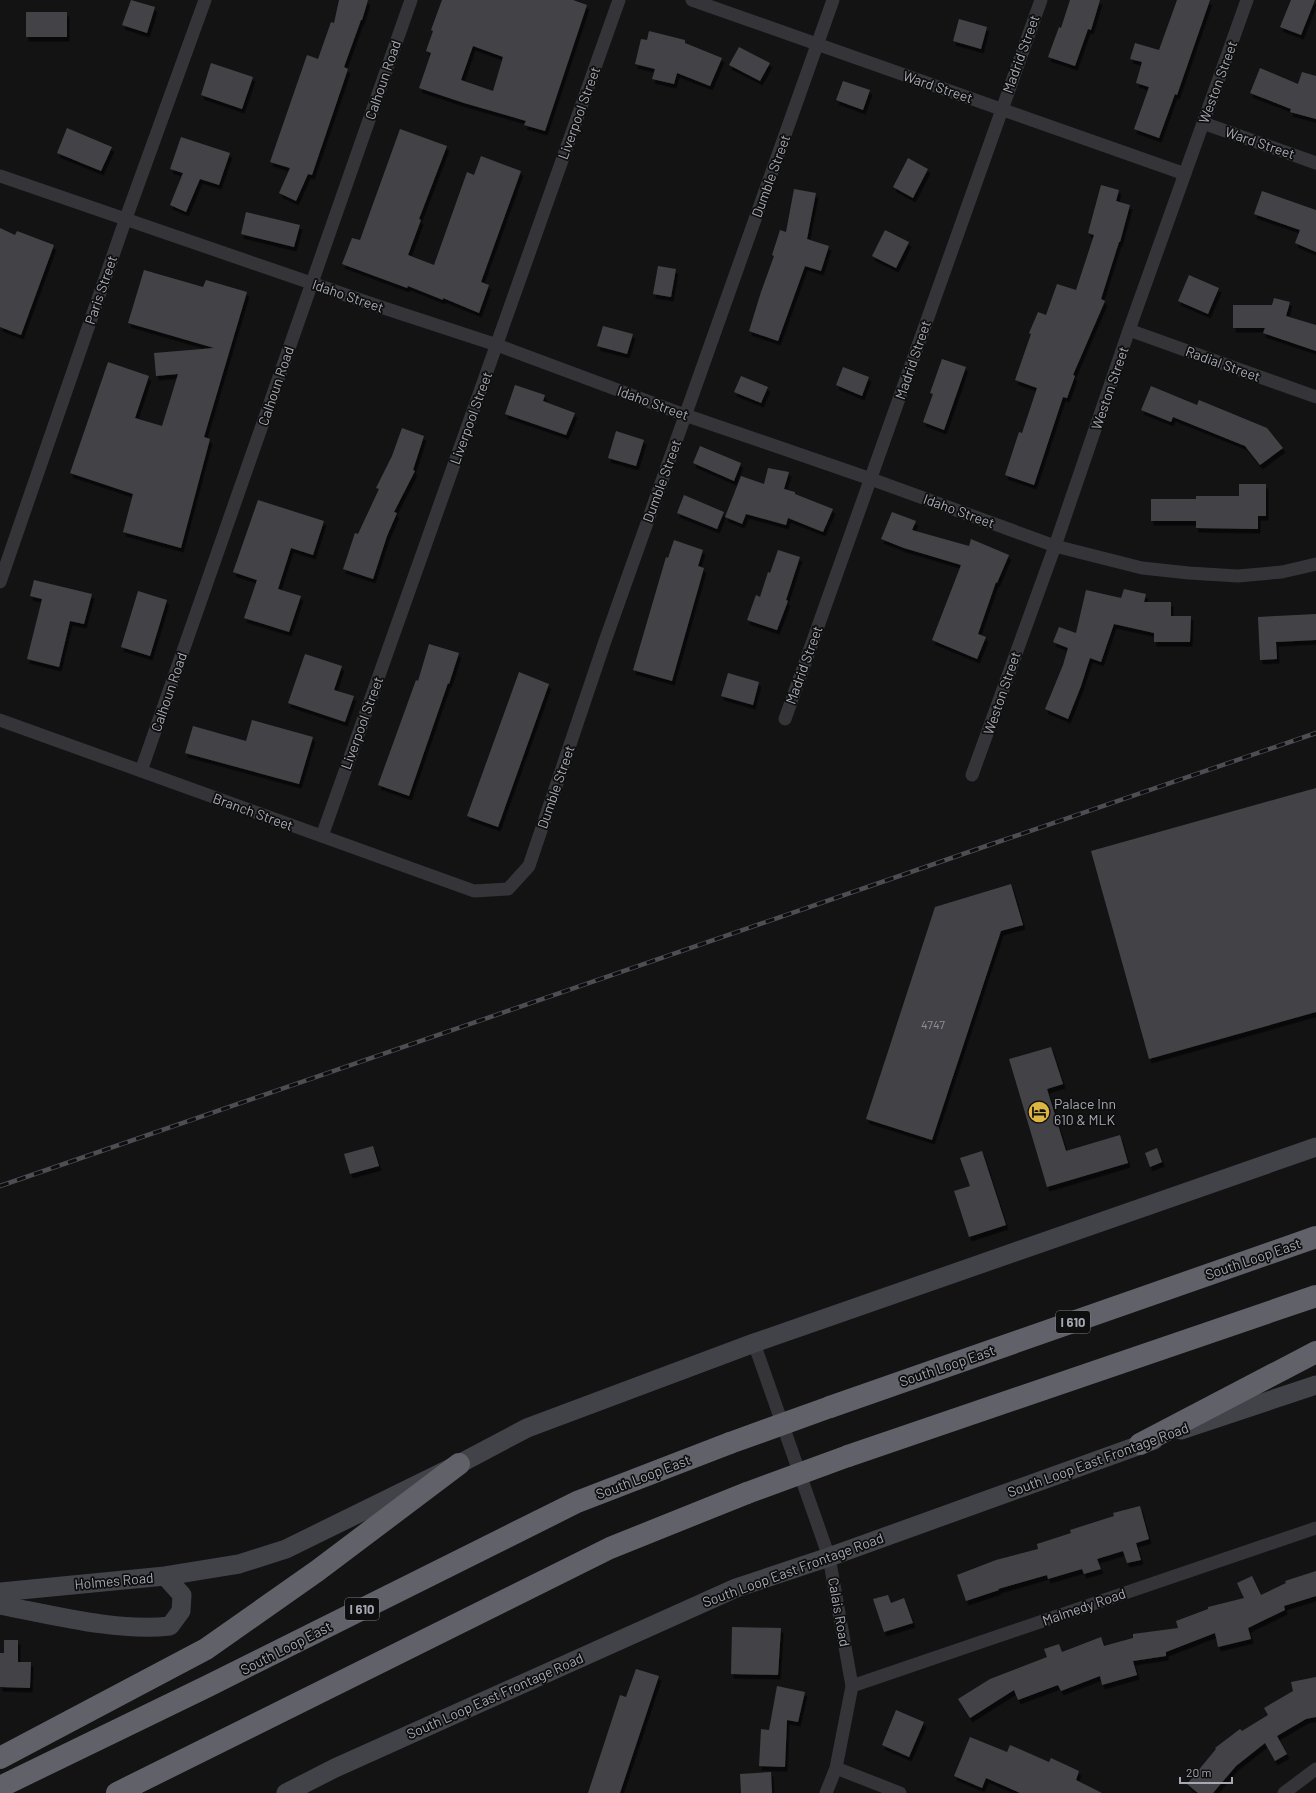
<svg xmlns="http://www.w3.org/2000/svg" width="1316" height="1793" viewBox="0 0 1316 1793" font-family="Barlow,sans-serif">
<defs>
<filter id="shadow"><feDropShadow dx="2.5" dy="4.5" stdDeviation="0" flood-color="#0009"/></filter>
</defs>
<rect width="100%" height="100%" fill="#131314"/>
<!-- building -->
<path fill="#424347" fill-rule="evenodd" filter="url(#shadow)" d="M 131,0 L 155,7 L 147,33 L 122,25 Z
M 339,0 L 368,0 L 362,20 L 361,20 L 344,67 L 348,69 L 312,175 L 308,174 L 296,201 L 279,193 L 290,168 L 270,162 L 307,55 L 318,59 L 331,22 L 334,23 Z
M 442,0 L 573,0 L 587,5 L 545,131 L 524,125 L 526,121 L 464,103 L 419,88 L 431,53 L 426,51 L 433,31 L 431,30 ZM 473,46 L 503,57 L 493,91 L 461,80 Z
M 1070,0 L 1100,0 L 1091,30 L 1088,29 L 1075,66 L 1048,57 L 1059,27 L 1061,28 Z
M 1177,0 L 1210,0 L 1177,95 L 1175,94 L 1159,138 L 1134,129 L 1149,87 L 1136,83 L 1142,62 L 1130,59 L 1135,43 L 1159,50 Z
M 1291,0 L 1315,0 L 1301,35 L 1280,27 Z
M 26,12 L 67,12 L 67,37 L 26,37 Z
M 959,19 L 987,27 L 981,49 L 953,41 Z
M 649,31 L 685,40 L 685,43 L 722,58 L 710,86 L 677,73 L 674,84 L 652,79 L 655,69 L 635,64 L 641,39 L 647,40 Z
M 739,47 L 770,63 L 760,81 L 729,65 Z
M 211,63 L 253,77 L 242,109 L 201,95 Z
M 1260,68 L 1298,84 L 1302,72 L 1316,76 L 1316,119 L 1290,112 L 1291,109 L 1250,93 Z
M 843,81 L 870,90 L 863,110 L 836,100 Z
M 67,128 L 112,147 L 101,171 L 57,153 Z
M 400,129 L 447,146 L 419,219 L 421,220 L 408,255 L 434,265 L 467,172 L 474,175 L 481,156 L 521,171 L 481,282 L 489,285 L 479,313 L 443,298 L 443,300 L 408,286 L 407,288 L 342,264 L 352,238 L 360,240 Z
M 181,137 L 230,153 L 219,185 L 200,179 L 186,212 L 170,205 L 183,173 L 170,169 Z
M 908,158 L 928,169 L 913,198 L 893,187 Z
M 1101,185 L 1119,190 L 1116,201 L 1130,205 L 1120,242 L 1119,242 L 1101,299 L 1105,301 L 1073,375 L 1075,376 L 1067,398 L 1063,397 L 1034,485 L 1005,475 L 1019,432 L 1022,433 L 1037,388 L 1015,380 L 1031,334 L 1029,333 L 1038,312 L 1046,315 L 1057,284 L 1076,290 L 1094,235 L 1088,233 Z
M 794,189 L 816,193 L 807,239 L 829,246 L 821,271 L 805,266 L 778,341 L 749,331 L 761,292 L 774,256 L 772,255 L 780,230 L 786,232 Z
M 1262,191 L 1316,210 L 1316,252 L 1295,243 L 1300,230 L 1254,214 Z
M 246,212 L 300,225 L 294,247 L 241,234 Z
M 0,228 L 15,235 L 17,231 L 54,245 L 21,335 L 0,327 Z
M 885,230 L 909,242 L 896,268 L 872,256 Z
M 658,266 L 676,269 L 671,297 L 653,294 Z
M 144,270 L 203,287 L 206,280 L 247,292 L 204,437 L 210,439 L 181,548 L 123,532 L 133,494 L 70,473 L 108,362 L 149,376 L 135,418 L 162,426 L 178,374 L 156,376 L 154,353 L 214,348 L 128,323 Z
M 1189,275 L 1219,288 L 1208,314 L 1178,301 Z
M 1274,298 L 1290,302 L 1286,316 L 1316,325 L 1316,351 L 1263,333 L 1265,328 L 1233,328 L 1233,305 L 1272,305 Z
M 603,326 L 633,334 L 627,354 L 597,346 Z
M 942,359 L 966,367 L 944,430 L 923,422 L 933,394 L 930,393 Z
M 843,367 L 869,377 L 862,396 L 836,385 Z
M 741,376 L 768,387 L 761,403 L 734,392 Z
M 515,385 L 545,395 L 543,401 L 575,413 L 566,435 L 505,414 Z
M 1151,386 L 1197,405 L 1199,400 L 1267,428 L 1283,448 L 1260,465 L 1245,446 L 1173,417 L 1171,422 L 1141,410 Z
M 402,428 L 424,436 L 413,470 L 415,471 L 394,512 L 397,513 L 387,536 L 373,579 L 343,569 L 355,533 L 358,534 L 379,489 L 376,488 L 392,456 Z
M 616,431 L 644,440 L 636,466 L 608,458 Z
M 700,446 L 741,463 L 734,481 L 693,463 Z
M 768,468 L 789,472 L 784,489 L 795,492 L 795,494 L 833,509 L 823,532 L 788,518 L 786,525 L 746,514 L 742,524 L 725,517 L 741,476 L 764,484 Z
M 1239,484 L 1266,484 L 1266,516 L 1258,516 L 1258,529 L 1196,528 L 1196,521 L 1151,521 L 1151,499 L 1196,499 L 1196,496 L 1239,496 Z
M 684,495 L 724,512 L 717,529 L 677,513 Z
M 258,500 L 324,521 L 313,555 L 291,548 L 278,589 L 301,596 L 289,632 L 244,618 L 257,580 L 233,572 Z
M 892,512 L 916,521 L 912,530 L 969,546 L 971,539 L 1009,555 L 997,583 L 996,582 L 978,634 L 986,637 L 977,659 L 932,640 L 961,565 L 904,548 L 881,539 Z
M 674,540 L 703,550 L 698,566 L 704,568 L 672,681 L 633,670 L 666,557 L 668,558 Z
M 778,550 L 800,557 L 786,600 L 788,601 L 777,630 L 747,620 L 756,595 L 760,597 L 768,572 L 770,573 Z
M 34,580 L 92,594 L 84,624 L 70,621 L 59,667 L 27,659 L 42,599 L 30,596 Z
M 1124,589 L 1146,594 L 1144,602 L 1171,602 L 1171,616 L 1191,616 L 1190,642 L 1154,642 L 1154,633 L 1114,624 L 1101,662 L 1090,658 L 1081,686 L 1068,719 L 1045,709 L 1063,665 L 1068,648 L 1053,642 L 1059,627 L 1076,633 L 1086,590 L 1121,598 Z
M 138,591 L 167,600 L 150,656 L 121,647 Z
M 1316,614 L 1316,640 L 1276,642 L 1277,659 L 1260,660 L 1258,617 Z
M 429,644 L 459,653 L 449,684 L 448,683 L 409,796 L 378,785 L 416,680 L 418,681 Z
M 305,654 L 342,666 L 334,690 L 354,696 L 345,722 L 288,703 Z
M 519,672 L 549,684 L 498,827 L 467,816 Z
M 728,673 L 759,682 L 753,705 L 721,696 Z
M 252,720 L 313,737 L 299,784 L 185,753 L 193,726 L 246,741 Z
M 1316,788 L 1316,1012 L 1149,1059 L 1091,851 Z
M 1011,884 L 1023,925 L 1001,931 L 932,1140 L 866,1119 L 935,907 Z
M 1051,1047 L 1063,1084 L 1047,1089 L 1066,1151 L 1120,1135 L 1128,1163 L 1047,1187 L 1009,1059 Z
M 373,1146 L 379,1166 L 350,1174 L 344,1154 Z
M 1157,1148 L 1162,1162 L 1150,1167 L 1145,1153 Z
M 982,1151 L 1006,1225 L 969,1237 L 954,1191 L 970,1186 L 960,1158 Z
M 1140,1506 L 1149,1539 L 1136,1543 L 1141,1560 L 1127,1563 L 1123,1551 L 1097,1559 L 1101,1569 L 1084,1574 L 1082,1569 L 1048,1579 L 1047,1575 L 998,1589 L 999,1590 L 966,1601 L 957,1575 L 996,1560 L 1038,1549 L 1037,1544 L 1071,1533 L 1070,1530 L 1114,1516 L 1113,1513 Z
M 1316,1571 L 1316,1596 L 1284,1606 L 1285,1610 L 1248,1628 L 1251,1639 L 1218,1647 L 1215,1633 L 1166,1652 L 1166,1656 L 1133,1661 L 1137,1675 L 1102,1685 L 1100,1676 L 1061,1691 L 1058,1685 L 1018,1700 L 1014,1690 L 970,1718 L 958,1699 L 990,1679 L 1047,1657 L 1044,1649 L 1059,1644 L 1062,1652 L 1101,1637 L 1104,1646 L 1133,1638 L 1133,1634 L 1178,1628 L 1176,1621 L 1208,1609 L 1208,1607 L 1244,1598 L 1237,1583 L 1252,1576 L 1261,1595 L 1286,1583 L 1285,1581 Z
M 888,1595 L 891,1603 L 904,1598 L 913,1623 L 884,1632 L 873,1599 Z
M 732,1627 L 781,1628 L 778,1675 L 731,1674 Z
M 4,1640 L 18,1640 L 18,1662 L 31,1662 L 30,1688 L 0,1687 L 0,1653 L 4,1653 Z
M 636,1669 L 659,1676 L 620,1793 L 588,1793 L 620,1695 L 626,1697 Z
M 1316,1677 L 1316,1717 L 1306,1719 L 1277,1736 L 1287,1754 L 1275,1761 L 1265,1743 L 1236,1766 L 1213,1793 L 1198,1793 L 1187,1784 L 1216,1749 L 1215,1748 L 1240,1729 L 1242,1731 L 1268,1715 L 1264,1708 L 1293,1691 L 1291,1682 Z
M 777,1686 L 805,1692 L 798,1722 L 787,1720 L 785,1767 L 759,1766 L 761,1729 L 769,1730 Z
M 896,1710 L 924,1722 L 909,1757 L 882,1745 Z
M 970,1737 L 1007,1752 L 1010,1745 L 1049,1762 L 1051,1758 L 1079,1771 L 1076,1780 L 1102,1793 L 1020,1793 L 986,1778 L 982,1788 L 954,1776 Z
M 771,1772 L 772,1793 L 741,1793 L 740,1774 Z"/>
<g fill="none" stroke-linecap="round" stroke-linejoin="round">
<!-- street -->
<path stroke="#343439" stroke-width="13" d="M 692,0 L 1185,174
M 1203,123 L 1316,163
M 0,176 L 381,307 L 497,345 L 685,415 L 871,479 L 1055,546 L 1142,568 L 1189,573 L 1238,576 L 1282,572 L 1316,564
M 1129,330 L 1316,397
M 0,582 L 126,218 L 205,0
M 785,719 L 1041,0
M 0,720 L 474,891 L 508,889 L 529,866 L 605,641 L 833,0
M 141,771 L 411,0
M 972,775 L 1055,546 L 1129,330 L 1247,0
M 322,836 L 619,0
M 754,1343 L 829,1557 L 852,1686 L 836,1768 L 826,1793
M 852,1686 L 1316,1528
M 836,1768 L 900,1793
M 1284,1793 L 1316,1769"/>
<!-- secondary -->
<path stroke="#424348" stroke-width="19" d="M 1181,1430 L 1316,1385
M 0,1592 L 165,1576 L 239,1564 L 286,1549 L 459,1464 L 527,1428 L 754,1343 L 1316,1147
M 0,1605 C 53,1615 117,1632 170,1626 L 181,1611 L 182,1595 L 165,1576
M 286,1793 L 335,1768 L 736,1588 L 829,1557 L 1154,1440"/>
<!-- highway -->
<path stroke="#616269" stroke-width="22" d="M 830,1407 L 1316,1237
M 1140,1444 L 1316,1352
M 848,1456 L 1316,1296
M 0,1758 L 206,1649 L 317,1571 L 459,1464
M 0,1787 L 208,1686 L 577,1502 L 730,1443
M 117,1793 L 610,1548 L 747,1493"/>
<!-- rail casing -->
<g stroke="#4d4e53" stroke-width="4.5">
<path id="rail" d="M 0,1186 L 992,844 L 1316,733"/>
</g>
<!-- rail -->
<use href="#rail" stroke="#0e0e0f" stroke-width="3" stroke-dasharray="9" stroke-linecap="butt"/>
<!-- highway-bridge -->
<path stroke="#616269" stroke-width="22" d="M 730,1443 L 830,1407
M 747,1493 L 848,1456"/>
</g>
<!-- icons -->
<defs>
<g id="hotel-disc" transform="scale(1.15)"><circle r="9.5" fill="#deb541" stroke="#0e0e0f"/><path d="M-6-4.5h1.5V1H6V5H4.5V3h-9V5H-6ZM-4 0a1.8 1.8 0 1 1 3.6 0ZM.5 0V-2.5h3Q6-2.5 6 0Z" fill="#111"/></g>
</defs>
<g fill-rule="evenodd">
<use href="#hotel-disc" x="1039" y="1112"/>
</g>
<g text-anchor="middle" stroke-width="3.5" stroke-linejoin="round" paint-order="stroke">
<!-- number labels -->
<g font-size="12" fill="#8d9098">
<text x="933" y="1029">4747</text>
</g>
<!-- shield labels -->
<g fill="#0e0e0f" stroke="#787a82" stroke-width="1">
<rect x="1056" y="1311" width="34" height="22" rx="3"/>
<rect x="345" y="1598" width="34" height="22" rx="3"/>
</g>
<g font-size="13" font-weight="bold" fill="#a6a9b3">
<text x="1073" y="1327">I 610</text>
<text x="362" y="1614">I 610</text>
</g>
<!-- street labels -->
<g font-size="14" fill="#a6a9b3" stroke="#0e0e0f">
<text transform="translate(1021 54) rotate(-70)" y="5">Madrid Street</text>
<text transform="translate(383 80) rotate(-71)" y="5">Calhoun Road</text>
<text transform="translate(1218 82) rotate(-70)" y="5">Weston Street</text>
<text transform="translate(938 87) rotate(19)" y="5">Ward Street</text>
<text transform="translate(579 113) rotate(-70)" y="5">Liverpool Street</text>
<text transform="translate(1260 143) rotate(19)" y="5">Ward Street</text>
<text transform="translate(771 176) rotate(-70)" y="5">Dumble Street</text>
<text transform="translate(101 290) rotate(-71)" y="5">Paris Street</text>
<text transform="translate(348 296) rotate(19)" y="5">Idaho Street</text>
<text transform="translate(913 360) rotate(-71)" y="5">Madrid Street</text>
<text transform="translate(1223 364) rotate(20)" y="5">Radial Street</text>
<text transform="translate(276 386) rotate(-71)" y="5">Calhoun Road</text>
<text transform="translate(1110 388) rotate(-71)" y="5">Weston Street</text>
<text transform="translate(653 403) rotate(20)" y="5">Idaho Street</text>
<text transform="translate(471 418) rotate(-70)" y="5">Liverpool Street</text>
<text transform="translate(662 481) rotate(-70)" y="5">Dumble Street</text>
<text transform="translate(959 511) rotate(20)" y="5">Idaho Street</text>
<text transform="translate(804 665) rotate(-70)" y="5">Madrid Street</text>
<text transform="translate(169 692) rotate(-71)" y="5">Calhoun Road</text>
<text transform="translate(1002 693) rotate(-71)" y="5">Weston Street</text>
<text transform="translate(362 723) rotate(-70)" y="5">Liverpool Street</text>
<text transform="translate(556 787) rotate(-71)" y="5">Dumble Street</text>
<text transform="translate(253 812) rotate(20)" y="5">Branch Street</text>
<text transform="translate(1253 1259) rotate(-19)" y="5">South Loop East</text>
<text transform="translate(947 1366) rotate(-19)" y="5">South Loop East</text>
<text transform="translate(1098 1460) rotate(-20)" y="5">South Loop East Frontage Road</text>
<text transform="translate(643 1477) rotate(-21)" y="5">South Loop East</text>
<text transform="translate(793 1570) rotate(-20)" y="5">South Loop East Frontage Road</text>
<text transform="translate(114 1581) rotate(-5)" y="5">Holmes Road</text>
<text transform="translate(1084 1607) rotate(-19)" y="5">Malmedy Road</text>
<text transform="translate(839 1612) rotate(80)" y="5">Calais Road</text>
<text transform="translate(286 1648) rotate(-27)" y="5">South Loop East</text>
<text transform="translate(495 1696) rotate(-24)" y="5">South Loop East Frontage Road</text>
</g>
<!-- poi labels -->
<g font-size="14" fill="#a6a9b3" stroke="#0e0e0f" text-anchor="start">
<text x="1054" y="1109">Palace Inn<tspan x="1054" dy="16">610 &amp; MLK</tspan></text>
</g>
</g>
<!-- scale -->
<path d="M1180 1777v6h52v-6" fill="none" stroke="#a6a9b3" stroke-width="2"/>
<text x="1186" y="1777" font-size="12" fill="#a6a9b3" stroke="#0e0e0f" stroke-width="3" paint-order="stroke">20 m</text>
</svg>
